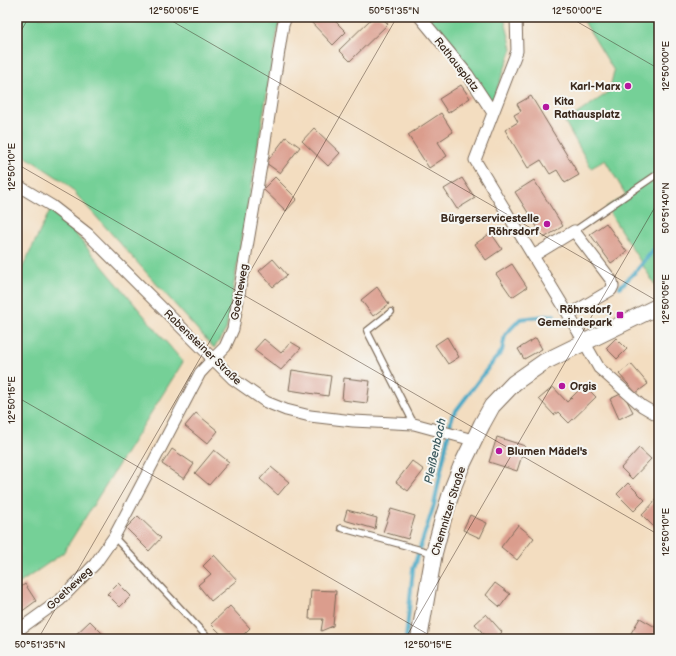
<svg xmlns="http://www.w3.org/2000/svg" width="676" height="656" viewBox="0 0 676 656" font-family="'Balsamiq Sans',sans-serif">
<rect width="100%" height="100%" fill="#f6f6f2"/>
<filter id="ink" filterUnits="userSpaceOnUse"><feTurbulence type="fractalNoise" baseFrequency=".025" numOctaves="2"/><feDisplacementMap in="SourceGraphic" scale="8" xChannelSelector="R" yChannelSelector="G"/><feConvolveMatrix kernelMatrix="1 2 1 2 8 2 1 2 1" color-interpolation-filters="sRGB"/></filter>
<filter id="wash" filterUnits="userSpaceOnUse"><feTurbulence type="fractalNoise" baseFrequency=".012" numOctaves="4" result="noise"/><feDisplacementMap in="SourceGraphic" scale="16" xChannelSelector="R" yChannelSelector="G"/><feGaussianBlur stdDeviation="0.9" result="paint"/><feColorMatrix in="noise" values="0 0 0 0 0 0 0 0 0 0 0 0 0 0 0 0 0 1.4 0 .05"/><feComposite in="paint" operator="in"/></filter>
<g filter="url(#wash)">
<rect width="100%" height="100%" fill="#f3ddc0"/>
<!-- green -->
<path fill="#75d097" stroke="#587d5a" d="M 17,17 L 280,17 L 226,330 L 214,348 L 66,183 L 17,151 Z
M 425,17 L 502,17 L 505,21 L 512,49 L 492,102 Z
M 583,17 L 659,17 L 659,291 L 606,207 L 626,195 L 605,160 L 591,168 L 565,122 L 609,92 L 614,71 L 582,18 Z
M 52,206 L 183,362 L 63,553 L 17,585 L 17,279 Z"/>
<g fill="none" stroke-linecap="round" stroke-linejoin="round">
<!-- stream -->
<path stroke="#44a7c4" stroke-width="4" d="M 620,287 L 638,269 L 659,243
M 406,639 L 413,569 L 434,505 L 452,416 L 488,368 L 502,351 L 505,335 L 520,319 L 554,315"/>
</g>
<g id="blocks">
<!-- building -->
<path fill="#db9d8d" d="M 314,17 L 331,17 L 346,32 L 333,45 L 310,21 Z
M 373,17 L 381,17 L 388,24 L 350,61 L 339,50 Z
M 461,85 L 470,98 L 448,113 L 439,99 Z
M 531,96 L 579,175 L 565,183 L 557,170 L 550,174 L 541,160 L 528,168 L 505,130 L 518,122 L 514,115 L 521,111 L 517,104 Z
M 441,113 L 453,132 L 438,142 L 447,156 L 429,168 L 408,135 Z
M 314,128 L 340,153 L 328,166 L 302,141 Z
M 286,137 L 300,147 L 280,173 L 266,163 Z
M 275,177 L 297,199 L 286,211 L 263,189 Z
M 462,178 L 475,198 L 457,209 L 444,189 Z
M 534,180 L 563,226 L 544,238 L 515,192 Z
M 606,223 L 627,252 L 611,263 L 590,234 Z
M 491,233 L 502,249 L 486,260 L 475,244 Z
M 273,259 L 287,275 L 273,287 L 259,271 Z
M 512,264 L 527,287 L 512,297 L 496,274 Z
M 377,287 L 389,304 L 373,316 L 361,300 Z
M 447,337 L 459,357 L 448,364 L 435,345 Z
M 536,338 L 542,349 L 524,359 L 518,349 Z
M 616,338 L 627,349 L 617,359 L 606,348 Z
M 264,339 L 281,353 L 291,342 L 301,348 L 281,370 L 254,350 Z
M 631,364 L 648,384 L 636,393 L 619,374 Z
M 292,370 L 331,376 L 328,396 L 289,390 Z
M 344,378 L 370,381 L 367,403 L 342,400 Z
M 584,385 L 596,397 L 569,423 L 558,412 L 554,415 L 539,399 L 553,387 L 567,402 Z
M 623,393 L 633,412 L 619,419 L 610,399 Z
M 196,413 L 218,431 L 207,444 L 185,426 Z
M 497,437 L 525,446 L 517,471 L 489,462 Z
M 639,448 L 651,459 L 632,479 L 621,468 Z
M 172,449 L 194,464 L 184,479 L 162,464 Z
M 214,450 L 229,462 L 209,485 L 195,473 Z
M 412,461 L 424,470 L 408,491 L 396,482 Z
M 271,467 L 289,482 L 278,495 L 260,479 Z
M 628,483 L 645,500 L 634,511 L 617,494 Z
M 659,497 L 659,532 L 642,515 Z
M 391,509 L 415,516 L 408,539 L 383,532 Z
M 347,510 L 377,518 L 375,529 L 344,520 Z
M 470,515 L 487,523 L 480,538 L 463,530 Z
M 138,516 L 161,538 L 149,551 L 126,528 Z
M 518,525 L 534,538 L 517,560 L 501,547 Z
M 214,555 L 237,580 L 211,601 L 198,585 L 211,574 L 203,566 Z
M 118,583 L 131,596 L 120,607 L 107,594 Z
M 495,583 L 510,594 L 500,607 L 486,595 Z
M 25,584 L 36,601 L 17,615 L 17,590 Z
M 311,590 L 336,591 L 333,626 L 321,631 L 323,619 L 309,619 Z
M 230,606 L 250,628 L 239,639 L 226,639 L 211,624 Z
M 486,614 L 502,632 L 495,639 L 488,639 L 475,624 Z
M 640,618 L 657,628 L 651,639 L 640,639 L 631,633 Z
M 90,621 L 104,635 L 100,639 L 71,639 Z"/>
</g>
</g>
<g filter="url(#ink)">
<use href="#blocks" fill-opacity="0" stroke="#7b6957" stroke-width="1"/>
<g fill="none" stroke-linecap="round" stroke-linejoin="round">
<!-- lane casing -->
<g stroke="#7b6957" stroke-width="8">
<path id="lane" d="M 574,231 L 659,173
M 391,312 L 367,331 L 414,424
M 341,528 L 432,553
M 114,537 L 209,639"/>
</g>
<!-- street casing -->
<g stroke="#7b6957" stroke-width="13">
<path id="street" d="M 420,17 L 468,75 L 493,113
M 516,17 L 517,51 L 475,160 L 533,256 L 567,312 L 599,368 L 642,406 L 659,416
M 17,185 L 52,206 L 88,234 L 233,379 L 266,402 L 286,410 L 310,416 L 353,421 L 414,424 L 473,440
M 533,256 L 574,231 L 612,281 L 613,286 L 611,290 L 569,315
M 17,631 L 60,600 L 95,564 L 114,537 L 200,373 L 213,359 L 225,347 L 233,329 L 263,154 L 283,25 L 286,17"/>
</g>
<!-- secondary casing -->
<g stroke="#7b6957" stroke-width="18">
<path id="secondary" d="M 419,639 L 434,553 L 443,519 L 453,487 L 461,467 L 482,424 L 492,406 L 514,383 L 544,362 L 659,306"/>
</g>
<!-- lane -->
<use href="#lane" stroke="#fff" stroke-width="5.5"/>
<!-- street -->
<use href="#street" stroke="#fff" stroke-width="11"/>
<!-- secondary -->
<use href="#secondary" stroke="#fff" stroke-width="16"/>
</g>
</g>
<!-- ticks -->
<path fill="none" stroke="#3b2a1e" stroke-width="1" stroke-opacity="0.45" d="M 165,17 L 659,302M 569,17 L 659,69M 17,38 L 29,17M 17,164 L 659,535M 17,397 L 436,639M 17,630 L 33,639M 38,639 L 397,17M 405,639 L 659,200"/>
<!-- markers -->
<g fill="#b5179e" stroke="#f6f6f2" stroke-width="1.5">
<circle cx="628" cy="86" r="4"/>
<circle cx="546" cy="107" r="4"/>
<circle cx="547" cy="224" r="4"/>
<rect x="616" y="311" width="8" height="8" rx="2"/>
<circle cx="562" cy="386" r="4"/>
<circle cx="499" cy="451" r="4"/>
</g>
<g text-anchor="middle" stroke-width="4" stroke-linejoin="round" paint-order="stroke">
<!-- street labels -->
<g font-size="11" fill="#3b2a1e" stroke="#f6f6f2">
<text transform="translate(457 64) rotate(52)" y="4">Rathausplatz</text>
<text transform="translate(239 292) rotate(-80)" y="4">Goetheweg</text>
<text transform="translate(203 347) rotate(44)" y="4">Rabensteiner Straße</text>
<text transform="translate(448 511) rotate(-73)" y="4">Chemnitzer Straße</text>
<text transform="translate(69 588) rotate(-43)" y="4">Goetheweg</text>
</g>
<!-- poi labels -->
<g font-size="11" font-weight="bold" fill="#3b2a1e" stroke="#f6f6f2" text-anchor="end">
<text x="620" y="90">Karl-Marx</text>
<text x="554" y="105" text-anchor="start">Kita<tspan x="554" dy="13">Rathausplatz</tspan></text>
<text x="539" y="222">Bürgerservicestelle<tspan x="539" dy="13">Röhrsdorf</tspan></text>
<text x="612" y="313">Röhrsdorf,<tspan x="612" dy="13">Gemeindepark</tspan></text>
<text x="570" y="390" text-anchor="start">Orgis</text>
<text x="507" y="455" text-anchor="start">Blumen Mädel's</text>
</g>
<!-- water labels -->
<g font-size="12" font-style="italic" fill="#3f5c60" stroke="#f6f6f2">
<text transform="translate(435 451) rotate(-78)" y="4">Pleißenbach</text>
</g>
</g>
<!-- margin -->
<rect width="676" height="656" fill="none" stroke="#f6f6f2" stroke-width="44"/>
<rect x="22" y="22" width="632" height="612" fill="none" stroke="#3b2a1e" stroke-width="1.5"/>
<g font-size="10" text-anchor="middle" fill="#3b2a1e">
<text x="174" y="14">12°50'05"E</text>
<text x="394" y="14">50°51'35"N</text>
<text x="577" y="14">12°50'00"E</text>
<text transform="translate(665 66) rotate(-90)" y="4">12°50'00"E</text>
<text transform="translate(11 167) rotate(-90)" y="4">12°50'10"E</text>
<text transform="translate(665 208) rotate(-90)" y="4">50°51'40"N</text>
<text transform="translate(665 299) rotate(-90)" y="4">12°50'05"E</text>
<text transform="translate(11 400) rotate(-90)" y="4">12°50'15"E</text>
<text transform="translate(665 532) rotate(-90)" y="4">12°50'10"E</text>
<text x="40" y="648">50°51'35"N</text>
<text x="428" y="648">12°50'15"E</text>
</g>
</svg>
